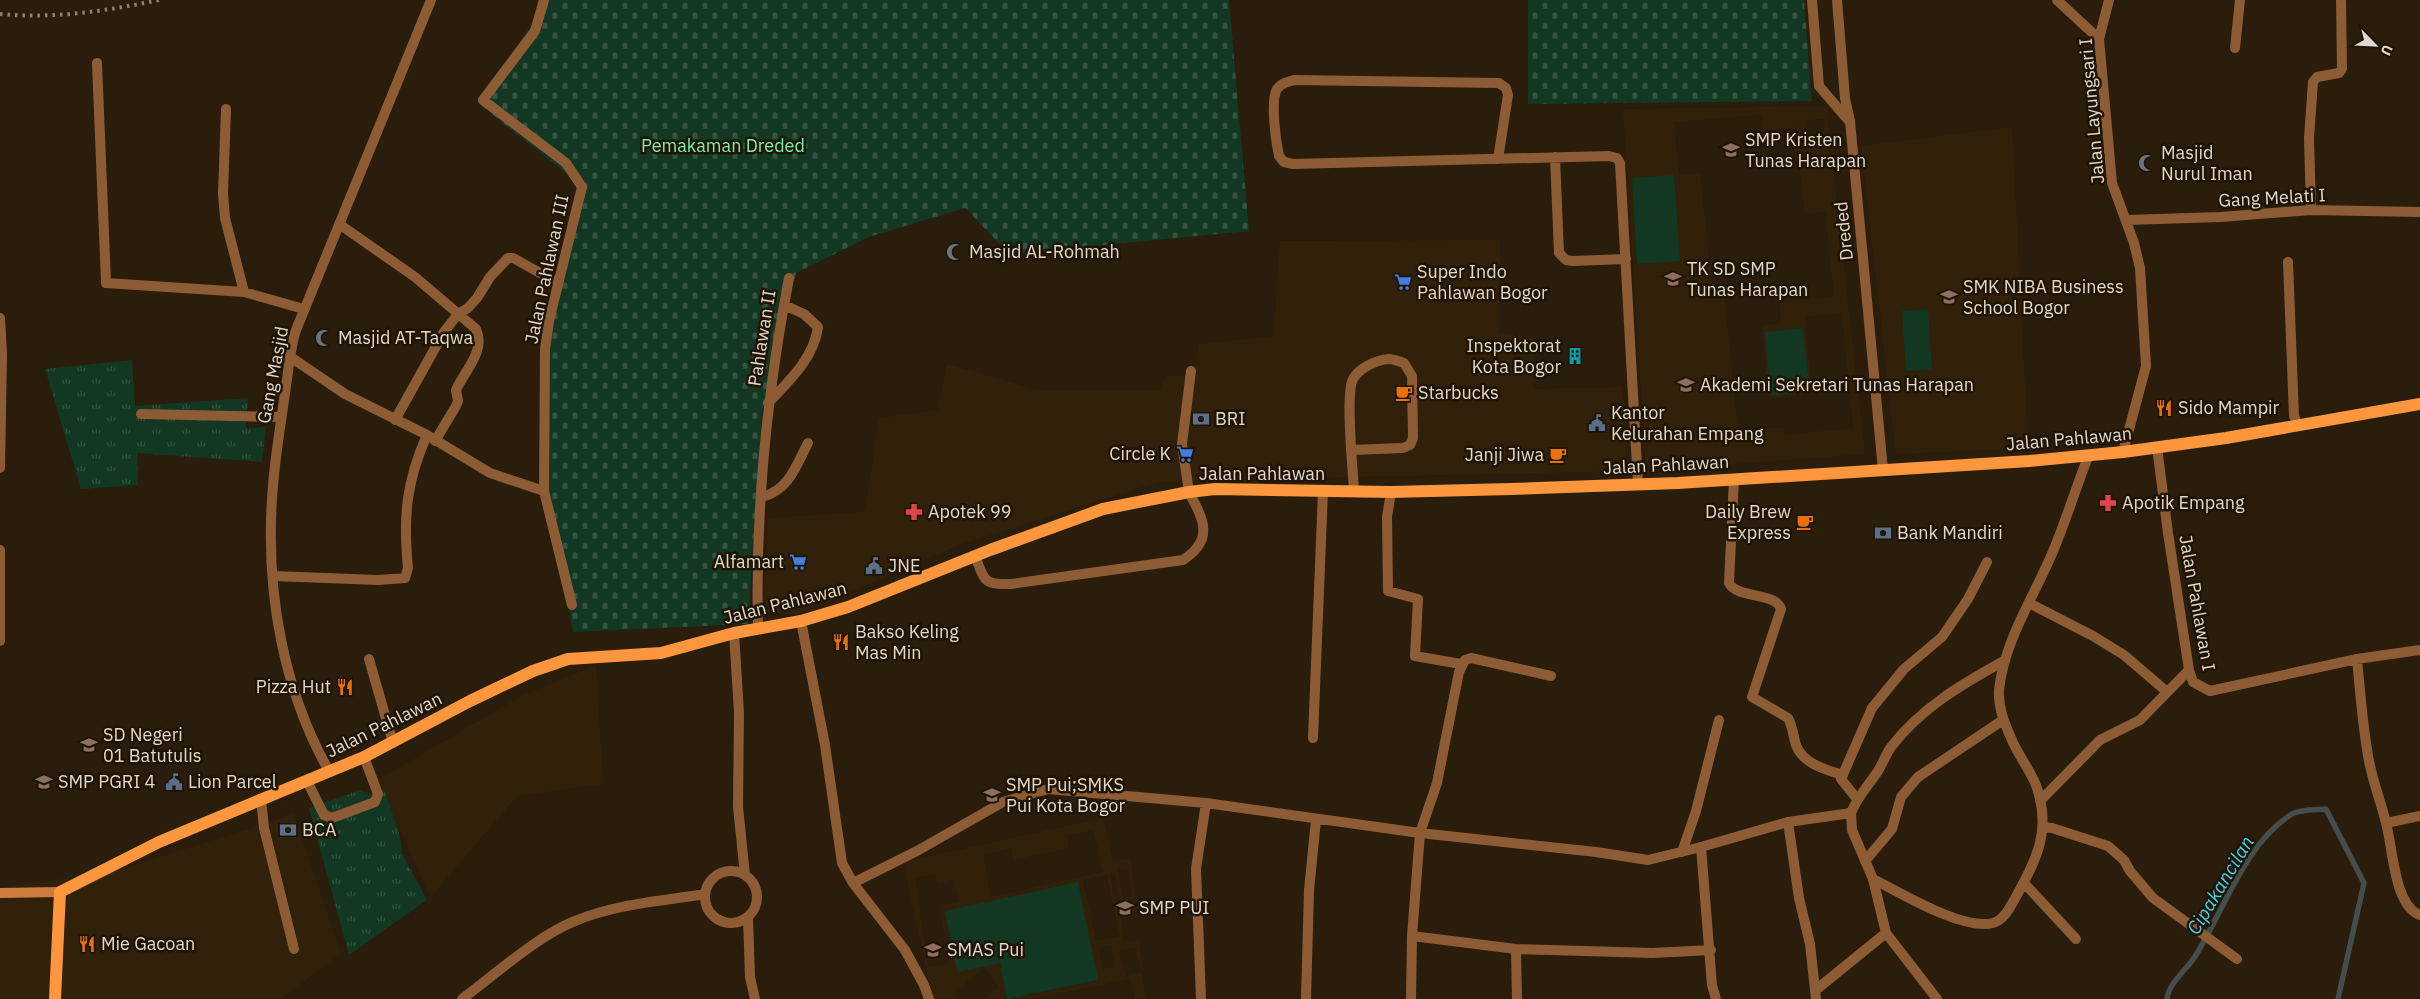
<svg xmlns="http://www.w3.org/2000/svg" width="2420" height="999" viewBox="0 0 2420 999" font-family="'IBM Plex Sans',sans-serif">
<defs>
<pattern id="grass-tufts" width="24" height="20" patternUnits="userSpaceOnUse" patternTransform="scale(1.25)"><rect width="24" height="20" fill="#123722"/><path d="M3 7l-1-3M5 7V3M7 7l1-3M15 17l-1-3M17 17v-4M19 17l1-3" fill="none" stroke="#345341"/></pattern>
<pattern id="cemetery-stones" width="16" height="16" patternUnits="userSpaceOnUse" patternTransform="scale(1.25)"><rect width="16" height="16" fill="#123722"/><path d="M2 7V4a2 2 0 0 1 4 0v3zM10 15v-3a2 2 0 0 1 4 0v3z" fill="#345341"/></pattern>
</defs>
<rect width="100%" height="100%" fill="#2a1d0c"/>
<!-- built -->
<path fill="#32210a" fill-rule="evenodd" d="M 1826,106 L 1865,454 L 1646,471 L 1623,109 ZM 1761,115 L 1764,148 L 1763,131 L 1796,127 L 1813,299 L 1779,302 L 1781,323 L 1762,326 L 1769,399 L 1812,394 L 1805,317 L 1842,313 L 1853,428 L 1785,435 L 1784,427 L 1738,432 L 1724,294 L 1713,294 L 1700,173 L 1679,175 L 1674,122 ZM 1824,119 L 1824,133 L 1805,134 L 1805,120 ZM 1825,212 L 1834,296 L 1814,299 L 1805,214 Z
M 2012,127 L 2028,448 L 1896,454 L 1861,146 Z
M 1500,240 L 1499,334 L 1536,337 L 1533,389 L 1623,387 L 1627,471 L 1162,481 L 956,546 L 804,613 L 764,613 L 768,518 L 863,512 L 867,499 L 879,418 L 938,410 L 947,364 L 1038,390 L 1159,390 L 1166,375 L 1193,377 L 1199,344 L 1274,336 L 1280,241 Z
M 596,665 L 603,784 L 517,796 L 430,898 L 378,780 L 521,696 Z
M 294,814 L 341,954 L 281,999 L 0,999 L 0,887 L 110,873 Z
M 1103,818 L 1113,861 L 1131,858 L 1145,999 L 1135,999 L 1130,979 L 1033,999 L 984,999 L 999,987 L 984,968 L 954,992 L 959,999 L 933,999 L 903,862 ZM 1093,830 L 1103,872 L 991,897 L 983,855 L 1011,848 L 1013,860 L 1069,848 L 1067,836 ZM 1128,868 L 1133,904 L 1124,905 L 1118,870 ZM 1115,873 L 1120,903 L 1115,904 L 1110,874 ZM 935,874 L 937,884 L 954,879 L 960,902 L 940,905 L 948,964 L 928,967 L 915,878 ZM 1107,875 L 1120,936 L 1096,941 L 1083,880 ZM 1135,911 L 1140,940 L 1124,943 L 1120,913 ZM 1111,945 L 1115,966 L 1103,969 L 1099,948 ZM 1135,947 L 1142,972 L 1126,977 L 1119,951 ZM 1000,963 L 1098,980 L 1008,999 Z"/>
<!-- grass -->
<path fill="url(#grass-tufts)" d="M 132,360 L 135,406 L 248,398 L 246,428 L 266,427 L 262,462 L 137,453 L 138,485 L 81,489 L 45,369 Z
M 384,789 L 399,832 L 402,853 L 427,900 L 349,955 L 309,808 L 361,790 L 369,795 Z"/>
<!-- cemetery -->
<path fill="url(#cemetery-stones)" d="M 544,0 L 1229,0 L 1249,231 L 1009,254 L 965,208 L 869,237 L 796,273 L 762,411 L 748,624 L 573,632 L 540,446 L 548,304 L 582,186 L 478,103 L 532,24 Z
M 1528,0 L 1804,0 L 1812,101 L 1528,104 Z"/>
<!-- park -->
<path fill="#123722" d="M 1674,175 L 1680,261 L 1637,264 L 1632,178 Z
M 1928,309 L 1932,370 L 1906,371 L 1902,311 Z
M 1803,328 L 1810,392 L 1771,396 L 1765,332 Z
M 1078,882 L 1098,980 L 1007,999 L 1000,963 L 957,972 L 945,911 Z"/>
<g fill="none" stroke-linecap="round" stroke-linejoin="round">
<!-- stream -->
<path stroke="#454d4d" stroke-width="5.5" d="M 2167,999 C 2169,982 2187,970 2196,955 C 2224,910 2245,843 2292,814 C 2300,809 2317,810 2326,809 L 2364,883 L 2338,999"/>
<!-- service -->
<path stroke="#8d5c35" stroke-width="10" d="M 2288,262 L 2294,416 L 2298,425
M 1352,450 L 1403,448 L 1410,445 L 1413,438 L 1412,376 L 1404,363 C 1400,362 1394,359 1389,359 C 1376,360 1359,368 1353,379 C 1345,395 1353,470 1354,491
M 975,556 C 985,580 982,585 1011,584 L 1183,560 C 1215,539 1203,519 1189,492
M 369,659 L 393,743
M 307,781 L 324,815 L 332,818 L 375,802 L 378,794 L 364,757
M 261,799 L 264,828 L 294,949
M 1851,813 C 1857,797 1869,785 1878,771 C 1883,763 1886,754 1891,747 C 1921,708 1962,684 2004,661
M 1788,822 L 1799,898 L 1810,944 L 1816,999
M 1701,847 L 1712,985 L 1716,999
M 1886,933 L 1937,999
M 1412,936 L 1516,949 L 1653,953 L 1711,950
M 1516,949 L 1517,999
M 1817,989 L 1886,933 L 1873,879
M 1411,999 L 1412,936 L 1420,833"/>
<!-- minor -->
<path stroke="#8d5c35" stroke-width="10" d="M 544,0 L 535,31 L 483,100 L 566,163 L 582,187 L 549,321 L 545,349 L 544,491 L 572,605
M 2057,0 L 2099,39
M 2109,0 L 2099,39 L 2112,183 L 2134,243 L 2140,268 L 2146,366 L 2123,452
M 2235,48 L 2240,0
M 97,63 L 106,283 L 244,292 L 304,309
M 226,109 L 223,194 L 225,218 L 244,292
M 1555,157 L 1559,253 L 1566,260 L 1572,261 L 1626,259
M 1498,159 L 1508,95 L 1506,88 L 1499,83 L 1294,80 C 1288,82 1281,83 1277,89 C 1270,101 1276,142 1279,156 L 1284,162 L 1293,164 L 1609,156 L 1617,158 L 1620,163 L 1638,484
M 2311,210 L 2309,138 L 2313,82 L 2317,77 L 2339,73 L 2342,69 L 2341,0
M 2126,220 L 2220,217 L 2311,210 L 2420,212
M 339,224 L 415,277 L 476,329 C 486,351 465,370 456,390 L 458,401 L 456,406 L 435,441
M 0,318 L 2,354 L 0,468
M 289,356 L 345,394 L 427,435 L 490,473 L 544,491
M 768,403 C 789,381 814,358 818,327 L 804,314 L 784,305
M 141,414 L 280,417
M 395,420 L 444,332 L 458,314 L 468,308 L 477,298 L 490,277 L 508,258 L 513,258 L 558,283
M 2157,447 L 2168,533 L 2189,670 L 2193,682 L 2210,691 L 2357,659 L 2420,650
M 1734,479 L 1729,583 C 1737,599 1776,592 1781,609 L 1752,697 L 1788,718 C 1793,727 1793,736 1796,745 C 1803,764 1826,770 1843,775
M 1189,492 L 1182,444 L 1191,371
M 1391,492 L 1387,517 L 1388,591 L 1418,599 L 1415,656 L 1461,664
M 762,497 C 789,490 796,466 808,443
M 0,550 L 0,641
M 273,576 L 378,580 L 405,578 L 408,568 C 403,518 406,482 427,435
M 2029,603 L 2093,636 L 2124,655 L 2166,691
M 801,621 L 825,745 L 842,863 L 853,883 L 905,950 L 924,985 L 929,999
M 758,629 C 755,512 767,393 789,278
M 734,633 L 739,713 L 738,807 L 745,875
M 2357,659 C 2360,689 2362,719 2367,749 C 2370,775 2380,798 2386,823 C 2393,848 2394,906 2420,915
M 1313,738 L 1323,491
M 329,771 C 283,690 266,592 272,499 C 274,461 281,424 286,386 C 289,367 290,349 296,330 L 431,0
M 1857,799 L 1841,779 L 1872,708 L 1904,669 L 1942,637 L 1968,599 L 1987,562
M 2040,801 L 2100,740 L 2140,720 L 2189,670
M 2386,823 L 2420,816
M 2044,827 L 2052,828 L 2108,846 L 2124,860 L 2130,871 L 2153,898 L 2237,959
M 1420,833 L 1437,783 L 1459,672 L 1465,660 L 1471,658 L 1551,676
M 1682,852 L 1696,811 L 1719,720
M 1865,861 L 1892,829 L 1901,797 L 1918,777 L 2003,720
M705 897a26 26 0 1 1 52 0a26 26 0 1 1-52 0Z
M 853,883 L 917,851 L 1003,802 L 1048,789 L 1206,803 L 1420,833 L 1596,852 L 1648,860 L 1701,847 L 1788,822 L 1851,813 L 1852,830 L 1873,879 C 1901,893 1963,931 1993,923 C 2005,920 2011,905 2017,895 C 2037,858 2051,831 2037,788 C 2032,772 2017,754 2011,738 C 2004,722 1998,707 1999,690 C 2004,642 2032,600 2051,556 C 2065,524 2075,490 2088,457
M 2024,883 L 2076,939
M 748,918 L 750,977 L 755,999
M 462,999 C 496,974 537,936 575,921 C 615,904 662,901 705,894
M 1201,999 L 1196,869 L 1206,803
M 1306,999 L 1309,890 L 1316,820"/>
<!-- tertiary -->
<path stroke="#8d5c35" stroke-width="10" d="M 1812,0 L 1819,86 L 1849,121
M 1837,0 L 1845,98 L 1850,121 L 1883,470"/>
<!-- secondary -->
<path stroke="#cc7d3b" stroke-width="10" d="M 0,893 L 60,892"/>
<!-- primary -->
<path stroke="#fd963c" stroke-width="12" d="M 55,999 L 60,892 L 159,842 L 364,757 L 470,701 L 533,671 L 568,659 L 661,653 L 734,633 L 801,621 L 848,607 L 990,550 L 1103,509 L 1189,492 L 1215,489 L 1391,492 L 1511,489 L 1678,483 L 2029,461 L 2123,452 L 2226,438 L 2420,404"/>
<!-- rail -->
<path stroke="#8c8173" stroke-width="4" stroke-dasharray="2.5 5" stroke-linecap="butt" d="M 0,14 C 53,19 107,11 159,0"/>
</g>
<!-- icons -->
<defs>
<g id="school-bare" transform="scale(1.35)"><path d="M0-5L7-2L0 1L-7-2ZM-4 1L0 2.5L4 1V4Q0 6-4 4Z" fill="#8d6e63" stroke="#201404" stroke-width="2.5" paint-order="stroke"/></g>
<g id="mosque-bare" transform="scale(1.35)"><path d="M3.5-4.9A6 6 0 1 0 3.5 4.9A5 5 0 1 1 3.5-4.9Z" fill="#6b7280" stroke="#201404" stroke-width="2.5" paint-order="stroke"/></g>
<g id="supermarket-bare" transform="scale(1.35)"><path d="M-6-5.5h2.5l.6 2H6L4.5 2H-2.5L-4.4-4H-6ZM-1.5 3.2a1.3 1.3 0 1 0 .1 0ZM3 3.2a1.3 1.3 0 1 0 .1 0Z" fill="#3f7fe0" stroke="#201404" stroke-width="2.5" paint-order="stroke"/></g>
<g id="building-bare" transform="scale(1.35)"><path d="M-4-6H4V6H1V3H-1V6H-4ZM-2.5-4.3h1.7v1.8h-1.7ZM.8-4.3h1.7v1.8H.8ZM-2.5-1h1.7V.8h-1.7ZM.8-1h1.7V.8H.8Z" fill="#0f9aa8" stroke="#201404" stroke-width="2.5" paint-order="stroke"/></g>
<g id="cafe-bare" transform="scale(1.35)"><path d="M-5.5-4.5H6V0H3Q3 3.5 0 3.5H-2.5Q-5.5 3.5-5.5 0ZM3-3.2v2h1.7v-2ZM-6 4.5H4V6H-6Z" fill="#e8710a" stroke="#201404" stroke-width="2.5" paint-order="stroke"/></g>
<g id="restaurant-bare" transform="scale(1.35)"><path d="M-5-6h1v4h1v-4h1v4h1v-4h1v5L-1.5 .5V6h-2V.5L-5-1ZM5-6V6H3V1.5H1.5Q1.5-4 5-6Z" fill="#e8710a" stroke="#201404" stroke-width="2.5" paint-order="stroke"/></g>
<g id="bank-bare" transform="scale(1.35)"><path d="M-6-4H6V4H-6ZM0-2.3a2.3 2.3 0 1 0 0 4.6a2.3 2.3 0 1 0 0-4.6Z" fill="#5c6f8a" stroke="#201404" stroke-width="2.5" paint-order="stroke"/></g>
<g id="civic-bare" transform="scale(1.35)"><path d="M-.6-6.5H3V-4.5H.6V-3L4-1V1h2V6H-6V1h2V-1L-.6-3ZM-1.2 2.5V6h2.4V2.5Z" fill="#5c6f8a" stroke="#201404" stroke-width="2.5" paint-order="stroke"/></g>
<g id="pharmacy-bare" transform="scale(1.35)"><path d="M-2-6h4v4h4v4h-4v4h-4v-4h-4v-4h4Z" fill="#e0444e" stroke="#201404" stroke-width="2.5" paint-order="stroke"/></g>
</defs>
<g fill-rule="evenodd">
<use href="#school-bare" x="1731" y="150"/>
<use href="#mosque-bare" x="2147" y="163"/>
<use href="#mosque-bare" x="955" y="252"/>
<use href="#school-bare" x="1673" y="279"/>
<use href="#supermarket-bare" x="1403" y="282"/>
<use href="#school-bare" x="1949" y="297"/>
<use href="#mosque-bare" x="324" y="338"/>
<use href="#building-bare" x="1575" y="356"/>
<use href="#school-bare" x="1686" y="385"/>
<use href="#cafe-bare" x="1404" y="393"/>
<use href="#restaurant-bare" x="2164" y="408"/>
<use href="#bank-bare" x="1201" y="419"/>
<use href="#civic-bare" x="1597" y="423"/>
<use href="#supermarket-bare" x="1185" y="454"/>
<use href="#cafe-bare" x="1558" y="455"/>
<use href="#pharmacy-bare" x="2108" y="503"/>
<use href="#pharmacy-bare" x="914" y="512"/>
<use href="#cafe-bare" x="1805" y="522"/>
<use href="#bank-bare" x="1883" y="533"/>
<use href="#supermarket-bare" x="798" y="562"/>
<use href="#civic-bare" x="874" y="566"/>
<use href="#restaurant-bare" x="841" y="642"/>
<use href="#restaurant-bare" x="345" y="687"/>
<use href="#school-bare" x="89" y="745"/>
<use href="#school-bare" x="44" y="782"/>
<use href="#civic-bare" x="174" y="782"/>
<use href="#school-bare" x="992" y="795"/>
<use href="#bank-bare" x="288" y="830"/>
<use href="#school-bare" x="1125" y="908"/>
<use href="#restaurant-bare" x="87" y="944"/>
<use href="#school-bare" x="933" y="950"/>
</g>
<g text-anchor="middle" stroke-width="5" stroke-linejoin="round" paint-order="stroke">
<!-- street labels -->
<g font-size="18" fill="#e1d8cd" stroke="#201404">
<text transform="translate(2092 111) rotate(-95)" y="6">Jalan Layungsari I</text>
<text transform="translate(2272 198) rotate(-3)" y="6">Gang Melati I</text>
<text transform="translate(1844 231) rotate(-96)" y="6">Dreded</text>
<text transform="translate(547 269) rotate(-78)" y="6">Jalan Pahlawan III</text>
<text transform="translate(762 338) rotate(-81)" y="6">Pahlawan II</text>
<text transform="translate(273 375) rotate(-79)" y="6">Gang Masjid</text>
<text transform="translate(2069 439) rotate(-5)" y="6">Jalan Pahlawan</text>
<text transform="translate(1666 465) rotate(-3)" y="6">Jalan Pahlawan</text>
<text x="1262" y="480">Jalan Pahlawan</text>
<text transform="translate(785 603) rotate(-14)" y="6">Jalan Pahlawan</text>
<text transform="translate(2197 603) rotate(80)" y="6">Jalan Pahlawan I</text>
<text transform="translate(384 725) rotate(-26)" y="6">Jalan Pahlawan</text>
</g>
<!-- poi labels -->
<g font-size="18" fill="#e1d8cd" stroke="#201404" text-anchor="start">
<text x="1745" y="146">SMP Kristen<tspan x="1745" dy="21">Tunas Harapan</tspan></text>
<text x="2161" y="159">Masjid<tspan x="2161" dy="21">Nurul Iman</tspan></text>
<text x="969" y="258">Masjid AL-Rohmah</text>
<text x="1687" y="275">TK SD SMP<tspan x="1687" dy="21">Tunas Harapan</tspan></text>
<text x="1417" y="278">Super Indo<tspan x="1417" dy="21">Pahlawan Bogor</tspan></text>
<text x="1963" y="293">SMK NIBA Business<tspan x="1963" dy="21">School Bogor</tspan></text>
<text x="338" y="344">Masjid AT-Taqwa</text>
<text x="1561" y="352" text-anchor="end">Inspektorat<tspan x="1561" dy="21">Kota Bogor</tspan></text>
<text x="1700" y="391">Akademi Sekretari Tunas Harapan</text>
<text x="1418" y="399">Starbucks</text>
<text x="2178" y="414">Sido Mampir</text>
<text x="1611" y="419">Kantor<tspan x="1611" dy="21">Kelurahan Empang</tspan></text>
<text x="1215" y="425">BRI</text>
<text x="1171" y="460" text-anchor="end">Circle K</text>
<text x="1544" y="461" text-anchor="end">Janji Jiwa</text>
<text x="2122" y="509">Apotik Empang</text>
<text x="928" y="518">Apotek 99</text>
<text x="1791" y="518" text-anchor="end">Daily Brew<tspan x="1791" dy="21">Express</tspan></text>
<text x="1897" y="539">Bank Mandiri</text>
<text x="784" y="568" text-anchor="end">Alfamart</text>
<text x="888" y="572">JNE</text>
<text x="855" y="638">Bakso Keling<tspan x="855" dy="21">Mas Min</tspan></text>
<text x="331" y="693" text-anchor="end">Pizza Hut</text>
<text x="103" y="741">SD Negeri<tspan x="103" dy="21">01 Batutulis</tspan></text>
<text x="58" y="788">SMP PGRI 4</text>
<text x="188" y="788">Lion Parcel</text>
<text x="1006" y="791">SMP Pui;SMKS<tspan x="1006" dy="21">Pui Kota Bogor</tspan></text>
<text x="302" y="836">BCA</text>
<text x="1139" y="914">SMP PUI</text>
<text x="101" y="950">Mie Gacoan</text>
<text x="947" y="956">SMAS Pui</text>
</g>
<!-- park labels -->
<g font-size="18" fill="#72f5ab" stroke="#201404">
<text x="723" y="152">Pemakaman Dreded</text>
</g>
<!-- water labels -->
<g font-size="19" font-style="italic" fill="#3ed3ec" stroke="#201404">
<text transform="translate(2220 885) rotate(-59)" y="7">Cipakancilan</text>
</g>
</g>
<!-- north arrow -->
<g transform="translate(2375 45) rotate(114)" stroke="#201404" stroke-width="4" paint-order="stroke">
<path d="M0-4L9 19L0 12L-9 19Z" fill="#e1d8cd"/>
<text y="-8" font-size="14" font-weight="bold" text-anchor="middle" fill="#e1d8cd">U</text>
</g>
</svg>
